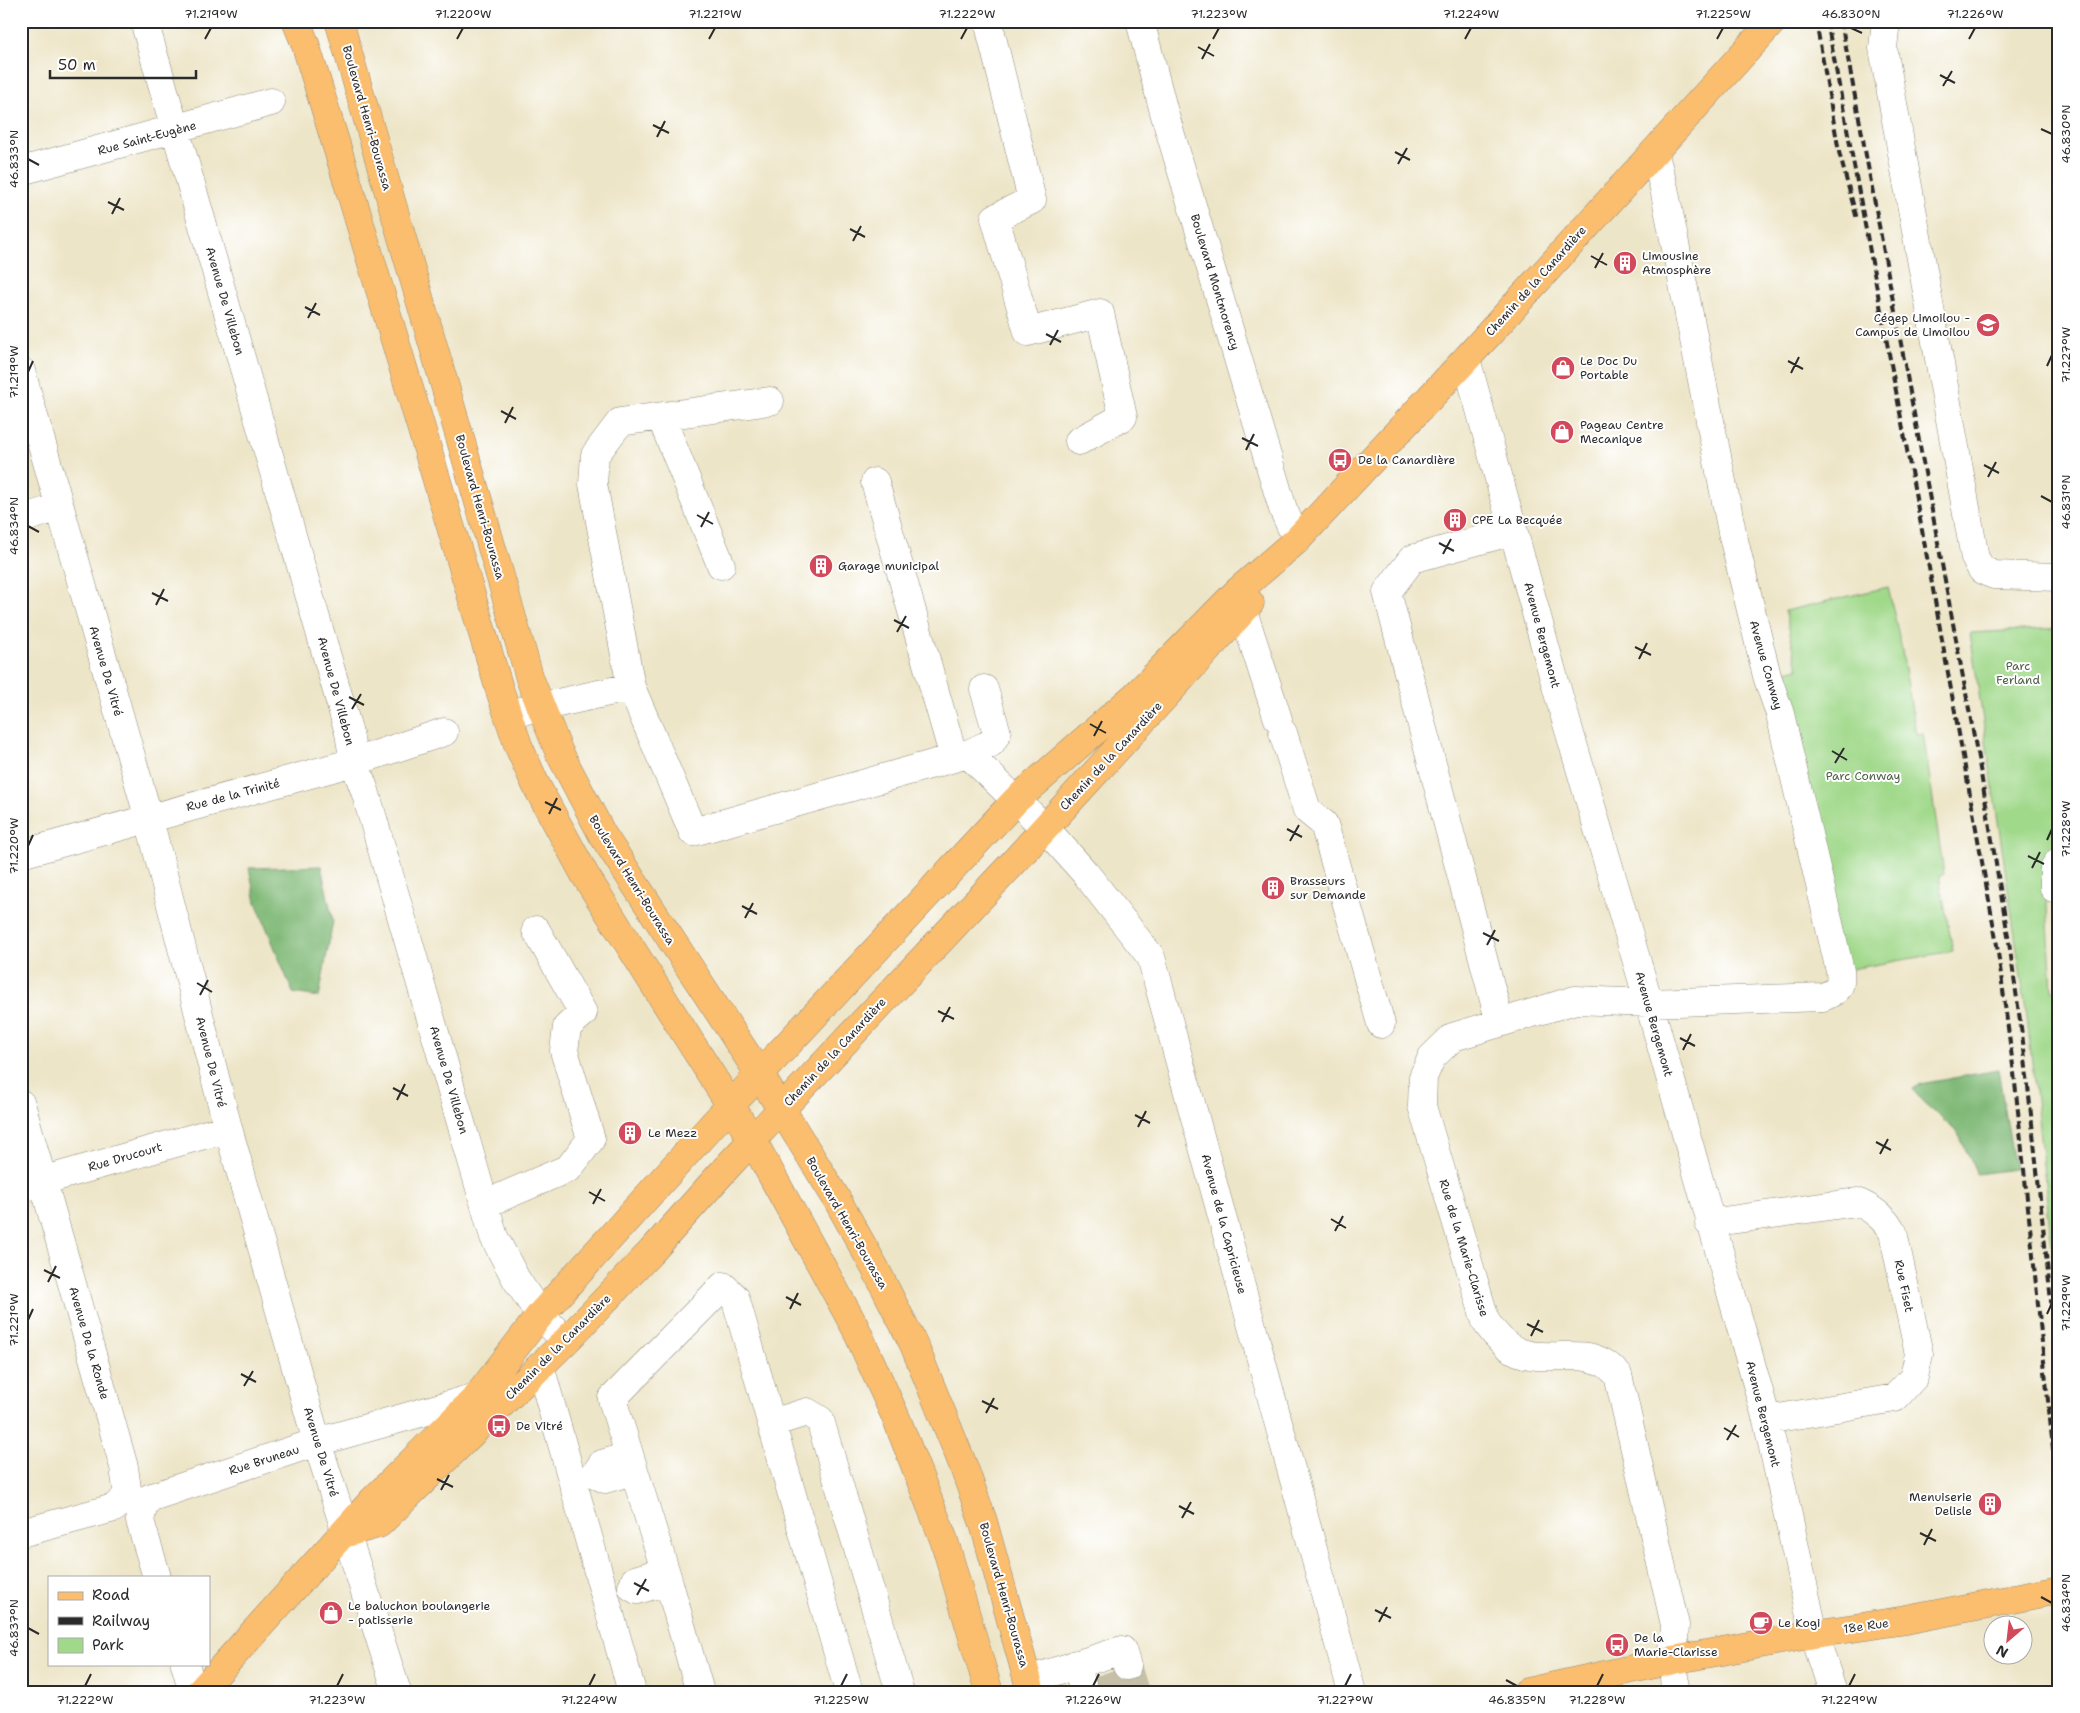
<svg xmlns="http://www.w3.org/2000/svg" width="2080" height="1713" viewBox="0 0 2080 1713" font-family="'Shantell Sans',sans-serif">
<rect width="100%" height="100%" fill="#fff"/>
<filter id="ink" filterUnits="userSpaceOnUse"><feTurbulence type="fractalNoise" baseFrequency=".02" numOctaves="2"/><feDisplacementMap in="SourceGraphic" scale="10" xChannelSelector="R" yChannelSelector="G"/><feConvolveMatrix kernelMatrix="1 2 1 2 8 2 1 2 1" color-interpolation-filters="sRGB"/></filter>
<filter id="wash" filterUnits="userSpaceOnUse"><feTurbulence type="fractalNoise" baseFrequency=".0096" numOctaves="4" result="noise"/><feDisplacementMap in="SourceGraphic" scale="20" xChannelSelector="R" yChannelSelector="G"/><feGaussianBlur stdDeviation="1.12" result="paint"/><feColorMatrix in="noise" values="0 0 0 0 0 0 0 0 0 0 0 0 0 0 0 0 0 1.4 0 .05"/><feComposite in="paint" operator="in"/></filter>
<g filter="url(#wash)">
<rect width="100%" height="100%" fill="#ede5c7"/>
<!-- green -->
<path fill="#a1d98b" stroke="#66825b" d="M 1888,587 L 1901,645 L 1916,734 L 1923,733 L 1944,874 L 1939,876 L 1953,951 L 1840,971 L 1767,676 L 1798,668 L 1785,611 Z
M 2059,628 L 2059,888 L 2046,889 L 2052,991 L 2057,992 L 2059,1023 L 2059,1312 L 2027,1017 L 1970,633 Z"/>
<!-- forest -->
<path fill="#80b977" stroke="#567251" d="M 321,866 L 333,921 L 319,997 L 293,993 L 256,902 L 249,868 Z
M 1998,1070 L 2015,1169 L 1977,1174 L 1958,1133 L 1923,1102 L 1912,1089 L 1920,1084 Z"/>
</g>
<g filter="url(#ink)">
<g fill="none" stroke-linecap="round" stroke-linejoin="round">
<!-- minor-tunnel -->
<path stroke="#c6c0a8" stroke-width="28" stroke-dasharray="28 14" stroke-linecap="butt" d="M 1127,1666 L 1135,1692
M 1102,1674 L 1108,1692"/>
<!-- minor casing -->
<g stroke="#8c8879" stroke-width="29">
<path id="minor" d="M 144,21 L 349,733 L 354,762 L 365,791 L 494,1237 L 516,1279 L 540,1315 L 566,1341
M 988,21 L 1032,200 L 995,218 L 1028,332 L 1100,313 L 1123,417 L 1079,441
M 1140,21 L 1164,112 L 1283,509 L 1297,540
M 1886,21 L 1883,48 L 1975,558 L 1982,570 L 1994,575 L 2059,577
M 1654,152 L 1664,188 L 1732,532 L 1767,676 L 1780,714 L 1840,971 C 1842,988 1838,991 1823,997 L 1649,1003 L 1575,1000 L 1453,1037 L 1432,1057 L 1423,1077 L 1422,1106 L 1486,1322 C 1508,1354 1524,1358 1562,1356 C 1575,1356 1587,1355 1600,1361 C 1607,1363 1613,1370 1618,1375 L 1675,1625 L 1673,1660 L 1675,1692
M 21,171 L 271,102
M 1466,359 L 1558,693 L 1649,1003 L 1767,1420 L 1814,1634 L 1833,1692
M 21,371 L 149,819 L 228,1128 L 317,1442 L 397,1692
M 770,401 L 620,422 L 595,455 L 593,484 L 631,687 L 693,832 L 968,754 L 1045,828 L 1086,874 L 1151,957 L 1352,1692
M 661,417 L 721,565
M 875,482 L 954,758
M 21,519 L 60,507
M 1243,611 L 1278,719
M 508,714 L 631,687
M 1283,733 L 1307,810 L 1324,824 L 1381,1024
M 968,754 L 991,743 L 997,733 L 984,689
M 21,854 L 354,762 L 444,732
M 2054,888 L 2054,868 L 2059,861
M 1500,1023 L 1387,592 L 1412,559 L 1513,531
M 21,1104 L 124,1467 L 128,1496 L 114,1508 L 21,1533
M 21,1187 L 228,1128
M 485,1204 L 569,1168 L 591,1139 L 564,1051 L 567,1027 L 583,1013 L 536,930
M 1709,1223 L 1857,1202 C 1873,1209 1883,1217 1893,1232 L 1919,1354 L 1914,1377 L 1895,1398 L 1767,1420
M 540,1366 L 632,1692
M 772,1423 L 807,1412 L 820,1420 L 900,1692
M 629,1456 L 602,1464 L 595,1474 L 605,1479 L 633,1471
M 652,1575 L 659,1578 L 657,1584 L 637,1590 L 632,1587 L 635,1580 Z
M 157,1577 L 140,1521 L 143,1507 L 149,1498 L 317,1442 L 477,1397
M 185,1664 L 193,1692
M 1076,1664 L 1084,1692
M 1028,1680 L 1122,1650 L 1127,1666
M 700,1692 L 669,1583 L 612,1399 L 723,1286 L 735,1297 L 849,1692"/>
</g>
<!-- major casing -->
<g stroke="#8c8879" stroke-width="29">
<path id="major" d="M 296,21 L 305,43 L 343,167 L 499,688 L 518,745 L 536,785 L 585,875 L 753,1141 L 855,1327 L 897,1420 L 944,1540 L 989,1692
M 339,21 L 530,679 L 559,752 L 602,834 L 760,1075 L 835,1196 L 875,1268 L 914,1345 L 963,1465 L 983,1521 L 1031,1692
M 346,1533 L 379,1524 L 566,1341 L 651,1252 L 727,1167 L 1014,862 L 1250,603
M 200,1692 L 373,1500 L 477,1397 L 540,1315 L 714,1123 L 1016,800 L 1136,695 L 1238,591 L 1297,540 L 1466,359 L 1773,21
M 1527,1692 L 1673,1660 L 1814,1634 L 1906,1620 L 2059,1590"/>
</g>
<!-- highway casing -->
<g stroke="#8c8879" stroke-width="29">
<path id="highway" d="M 339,21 L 339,22"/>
</g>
<!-- minor -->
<use href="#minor" stroke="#fff" stroke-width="28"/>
<!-- major -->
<use href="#major" stroke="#fbbd6e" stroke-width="28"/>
<!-- highway -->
<use href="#highway" stroke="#fbbd6e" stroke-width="28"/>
<!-- rail -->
<path stroke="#2b2b2b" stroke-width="4" stroke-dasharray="8 4" stroke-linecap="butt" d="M 1816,21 L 1839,152 L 1857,219
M 1827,21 L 1932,584 L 1997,945 L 2014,1073 L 2059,1506
M 1841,21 L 1981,774 L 2009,942 L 2024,1049 L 2059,1376"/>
</g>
</g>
<!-- ticks -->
<path fill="none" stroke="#2b2b2b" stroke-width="2" d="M 1851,28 L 1862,33M 205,39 L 211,28M 457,39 L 463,28M 709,39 L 715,28M 961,39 L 967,28M 1213,39 L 1219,28M 1465,39 L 1471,28M 1717,39 L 1723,28M 1969,39 L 1975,28M 1198,47 L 1214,56M 1202,59 L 1210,44M 1940,75 L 1955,83M 1943,86 L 1952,71M 653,125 L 669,133M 2041,129 L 2052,134M 657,137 L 665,121M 1395,152 L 1410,160M 28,159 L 39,165M 1398,164 L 1407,148M 108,202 L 124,210M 112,214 L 120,198M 850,229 L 865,237M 853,241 L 861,226M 1591,256 L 1607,265M 1595,268 L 1603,253M 305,307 L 320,315M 308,318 L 316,303M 1046,334 L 1061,342M 1050,345 L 1058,330M 1788,361 L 1803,369M 2047,366 L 2052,355M 28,372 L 33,361M 1791,373 L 1799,357M 501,411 L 516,419M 505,423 L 513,407M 1242,438 L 1258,446M 1246,450 L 1254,434M 1984,465 L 1999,473M 1988,477 L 1996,462M 2041,496 L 2052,502M 697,515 L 713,524M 28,526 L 39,532M 701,527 L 709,512M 1439,543 L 1454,551M 1443,554 L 1451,539M 152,593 L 168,601M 156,605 L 164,589M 894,620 L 909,628M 897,632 L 906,616M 1635,647 L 1651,655M 1639,659 L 1647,643M 349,697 L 364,705M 352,709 L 361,694M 1090,724 L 1106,733M 1094,736 L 1102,721M 1832,751 L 1847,760M 1835,763 L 1844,748M 545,802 L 561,810M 549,814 L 557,798M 1287,829 L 1302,837M 2047,840 L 2052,829M 1290,841 L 1299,825M 28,846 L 33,835M 2028,856 L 2044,864M 2032,868 L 2040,852M 742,906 L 757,914M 745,918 L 753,903M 1483,933 L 1499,941M 1487,945 L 1495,930M 197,983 L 212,992M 200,995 L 208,980M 938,1011 L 954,1019M 942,1022 L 950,1007M 1680,1038 L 1695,1046M 1683,1050 L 1691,1034M 393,1088 L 408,1096M 397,1100 L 405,1084M 1135,1115 L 1150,1123M 1138,1127 L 1146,1111M 1876,1142 L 1891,1150M 1880,1154 L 1888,1139M 589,1192 L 605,1201M 593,1204 L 601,1189M 1331,1219 L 1346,1228M 1335,1231 L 1343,1216M 44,1270 L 60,1278M 48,1282 L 56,1266M 786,1297 L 801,1305M 790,1309 L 798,1293M 2047,1314 L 2052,1303M 28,1320 L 33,1309M 1527,1324 L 1543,1332M 1531,1336 L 1539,1320M 241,1374 L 256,1382M 244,1386 L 253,1371M 982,1401 L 998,1409M 986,1413 L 994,1398M 1724,1428 L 1739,1437M 1727,1440 L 1736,1425M 437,1479 L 453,1487M 441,1490 L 449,1475M 1179,1506 L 1194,1514M 1182,1518 L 1191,1502M 1920,1533 L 1936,1541M 1924,1545 L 1932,1529M 634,1583 L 649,1591M 637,1595 L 646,1579M 2041,1597 L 2052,1603M 1375,1610 L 1391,1618M 1379,1622 L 1387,1607M 28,1628 L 39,1634M 1506,1680 L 1517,1686M 85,1686 L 91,1674M 337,1686 L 343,1674M 589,1686 L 595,1674M 841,1686 L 847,1674M 1093,1686 L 1099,1674M 1345,1686 L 1351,1674M 1597,1686 L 1603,1674M 1849,1686 L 1855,1674"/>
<!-- icons -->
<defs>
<g id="building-disc" transform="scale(1.25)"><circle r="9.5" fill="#d1495b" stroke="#fff"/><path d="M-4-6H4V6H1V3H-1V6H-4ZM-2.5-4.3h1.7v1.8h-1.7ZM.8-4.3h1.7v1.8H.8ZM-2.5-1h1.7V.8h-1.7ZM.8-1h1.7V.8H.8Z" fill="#fff"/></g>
<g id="university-disc" transform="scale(1.25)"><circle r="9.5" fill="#d1495b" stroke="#fff"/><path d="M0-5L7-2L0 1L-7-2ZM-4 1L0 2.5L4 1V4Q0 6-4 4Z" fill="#fff"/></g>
<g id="shop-disc" transform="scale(1.25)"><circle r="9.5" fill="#d1495b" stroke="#fff"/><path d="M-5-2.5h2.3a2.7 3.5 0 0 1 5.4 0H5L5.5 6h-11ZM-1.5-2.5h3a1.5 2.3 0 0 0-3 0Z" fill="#fff"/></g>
<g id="bus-disc" transform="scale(1.25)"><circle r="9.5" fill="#d1495b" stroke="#fff"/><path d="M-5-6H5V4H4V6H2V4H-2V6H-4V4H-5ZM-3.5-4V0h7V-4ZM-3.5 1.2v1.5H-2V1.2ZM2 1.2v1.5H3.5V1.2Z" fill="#fff"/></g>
<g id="cafe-disc" transform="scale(1.25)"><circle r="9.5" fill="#d1495b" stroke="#fff"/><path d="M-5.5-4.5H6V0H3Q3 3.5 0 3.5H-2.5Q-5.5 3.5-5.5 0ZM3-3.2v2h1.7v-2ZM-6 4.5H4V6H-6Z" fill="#fff"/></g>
</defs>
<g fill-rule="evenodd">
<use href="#building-disc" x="1625" y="263"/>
<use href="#university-disc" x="1988" y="325"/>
<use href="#shop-disc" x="1563" y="368"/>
<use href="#shop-disc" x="1562" y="432"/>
<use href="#bus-disc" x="1340" y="460"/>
<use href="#building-disc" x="1455" y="520"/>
<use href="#building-disc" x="821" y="566"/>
<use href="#building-disc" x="1273" y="888"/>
<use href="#building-disc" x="630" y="1133"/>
<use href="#bus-disc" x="499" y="1426"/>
<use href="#building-disc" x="1990" y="1504"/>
<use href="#shop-disc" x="331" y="1613"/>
<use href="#cafe-disc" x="1761" y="1623"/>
<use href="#bus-disc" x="1617" y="1645"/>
</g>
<g text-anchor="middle" stroke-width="4" stroke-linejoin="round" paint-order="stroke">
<!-- street labels -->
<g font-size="12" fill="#2b2b2b" stroke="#fff">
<text transform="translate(367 118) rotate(74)" y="4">Boulevard Henri-Bourassa</text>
<text transform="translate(147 138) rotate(-15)" y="4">Rue Saint-Eugène</text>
<text transform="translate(1536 281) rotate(-48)" y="4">Chemin de la Canardière</text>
<text transform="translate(1215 282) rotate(73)" y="4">Boulevard Montmorency</text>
<text transform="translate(225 301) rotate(74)" y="4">Avenue De Villebon</text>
<text transform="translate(480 507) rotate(74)" y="4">Boulevard Henri-Bourassa</text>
<text transform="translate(1542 635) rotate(75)" y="4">Avenue Bergemont</text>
<text transform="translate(1766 665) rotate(74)" y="4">Avenue Conway</text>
<text transform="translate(106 671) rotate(74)" y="4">Avenue De Vitré</text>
<text transform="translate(336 691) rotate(75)" y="4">Avenue De Villebon</text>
<text transform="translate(1111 756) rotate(-47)" y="4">Chemin de la Canardière</text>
<text transform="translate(233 795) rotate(-15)" y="4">Rue de la Trinité</text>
<text transform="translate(632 880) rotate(58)" y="4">Boulevard Henri-Bourassa</text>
<text transform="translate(1654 1024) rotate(74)" y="4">Avenue Bergemont</text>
<text transform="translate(835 1052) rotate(-47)" y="4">Chemin de la Canardière</text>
<text transform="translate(211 1062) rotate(76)" y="4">Avenue De Vitré</text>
<text transform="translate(449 1080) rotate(74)" y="4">Avenue De Villebon</text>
<text transform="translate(125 1157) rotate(-16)" y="4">Rue Drucourt</text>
<text transform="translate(847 1223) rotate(60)" y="4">Boulevard Henri-Bourassa</text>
<text transform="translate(1224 1224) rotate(75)" y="4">Avenue de la Capricieuse</text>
<text transform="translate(1464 1248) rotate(73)" y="4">Rue de la Marie-Clarisse</text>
<text transform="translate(1904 1286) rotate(78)" y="4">Rue Fiset</text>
<text transform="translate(89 1343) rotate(74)" y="4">Avenue De la Ronde</text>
<text transform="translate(558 1347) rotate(-45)" y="4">Chemin de la Canardière</text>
<text transform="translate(1763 1414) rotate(76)" y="4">Avenue Bergemont</text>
<text transform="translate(321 1452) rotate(73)" y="4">Avenue De Vitré</text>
<text transform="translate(264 1460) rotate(-18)" y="4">Rue Bruneau</text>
<text transform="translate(1004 1595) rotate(74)" y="4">Boulevard Henri-Bourassa</text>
<text transform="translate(1866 1626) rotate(-8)" y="4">18e Rue</text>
</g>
<!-- poi labels -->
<g font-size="12" fill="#2b2b2b" stroke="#fff" text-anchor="start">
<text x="1642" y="260">Limousine<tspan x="1642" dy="14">Atmosphère</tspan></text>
<text x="1970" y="322" text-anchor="end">Cégep Limoilou -<tspan x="1970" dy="14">Campus de Limoilou</tspan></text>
<text x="1580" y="365">Le Doc Du<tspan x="1580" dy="14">Portable</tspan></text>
<text x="1580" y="429">Pageau Centre<tspan x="1580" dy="14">Mecanique</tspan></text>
<text x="1358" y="464">De la Canardière</text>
<text x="1472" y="524">CPE La Becquée</text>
<text x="838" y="570">Garage municipal</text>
<text x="1290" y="885">Brasseurs<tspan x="1290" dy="14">sur Demande</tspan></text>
<text x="648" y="1137">Le Mezz</text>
<text x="516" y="1430">De Vitré</text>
<text x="1972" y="1501" text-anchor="end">Menuiserie<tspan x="1972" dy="14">Delisle</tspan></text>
<text x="348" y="1610">Le baluchon boulangerie<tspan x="348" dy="14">- patisserie</tspan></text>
<text x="1778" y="1627">Le Kogi</text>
<text x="1634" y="1642">De la<tspan x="1634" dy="14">Marie-Clarisse</tspan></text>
</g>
<!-- park labels -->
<g font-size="12" fill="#4e5f48" stroke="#fff">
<text x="2018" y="670">Parc<tspan x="2018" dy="14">Ferland</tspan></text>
<text x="1863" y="780">Parc Conway</text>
</g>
</g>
<!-- margin -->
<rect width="2080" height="1713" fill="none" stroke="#fff" stroke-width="55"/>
<!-- legend -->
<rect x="48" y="1576" width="162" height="90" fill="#ffffff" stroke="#aaaaaa"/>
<rect x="58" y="1592" width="25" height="8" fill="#fbbd6e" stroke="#aaaaaa"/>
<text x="92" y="1600" font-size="15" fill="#2b2b2b">Road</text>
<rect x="58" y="1617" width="25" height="8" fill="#2b2b2b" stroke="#aaaaaa"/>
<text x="92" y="1626" font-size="15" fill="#2b2b2b">Railway</text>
<rect x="58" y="1638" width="25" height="15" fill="#a1d98b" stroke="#aaaaaa"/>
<text x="92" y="1650" font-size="15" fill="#2b2b2b">Park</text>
<!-- north arrow -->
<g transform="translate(2008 1640) rotate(208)"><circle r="24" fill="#ffffff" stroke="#aaaaaa"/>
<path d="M0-4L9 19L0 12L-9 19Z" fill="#d1495b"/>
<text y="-8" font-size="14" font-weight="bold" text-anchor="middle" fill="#2b2b2b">N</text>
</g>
<!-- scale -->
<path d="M50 70v8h146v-8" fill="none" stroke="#2b2b2b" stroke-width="2.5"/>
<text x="58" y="70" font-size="15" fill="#2b2b2b" stroke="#ffffff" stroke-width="4" paint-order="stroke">50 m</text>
<rect x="28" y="28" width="2024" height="1658" fill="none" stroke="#2b2b2b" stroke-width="2"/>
<g font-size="12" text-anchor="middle" fill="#2b2b2b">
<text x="211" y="18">71.219°W</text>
<text x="463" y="18">71.220°W</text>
<text x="715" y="18">71.221°W</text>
<text x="967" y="18">71.222°W</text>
<text x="1219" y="18">71.223°W</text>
<text x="1471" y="18">71.224°W</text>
<text x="1723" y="18">71.225°W</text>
<text x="1851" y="18">46.830°N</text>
<text x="1975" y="18">71.226°W</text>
<text transform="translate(2066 134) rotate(-90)" y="4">46.830°N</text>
<text transform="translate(14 159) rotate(-90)" y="4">46.833°N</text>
<text transform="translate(2066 355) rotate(-90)" y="4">71.227°W</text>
<text transform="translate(14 372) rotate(-90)" y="4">71.219°W</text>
<text transform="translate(2066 502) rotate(-90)" y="4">46.831°N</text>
<text transform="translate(14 526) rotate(-90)" y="4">46.834°N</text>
<text transform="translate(2066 829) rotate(-90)" y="4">71.228°W</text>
<text transform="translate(14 846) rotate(-90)" y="4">71.220°W</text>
<text transform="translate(2066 1303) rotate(-90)" y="4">71.229°W</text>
<text transform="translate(14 1320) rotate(-90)" y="4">71.221°W</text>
<text transform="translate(2066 1603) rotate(-90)" y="4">46.834°N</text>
<text transform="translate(14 1628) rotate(-90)" y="4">46.837°N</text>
<text x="85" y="1704">71.222°W</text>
<text x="337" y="1704">71.223°W</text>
<text x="589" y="1704">71.224°W</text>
<text x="841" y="1704">71.225°W</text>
<text x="1093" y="1704">71.226°W</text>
<text x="1345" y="1704">71.227°W</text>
<text x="1517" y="1704">46.835°N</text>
<text x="1597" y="1704">71.228°W</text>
<text x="1849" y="1704">71.229°W</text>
</g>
</svg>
